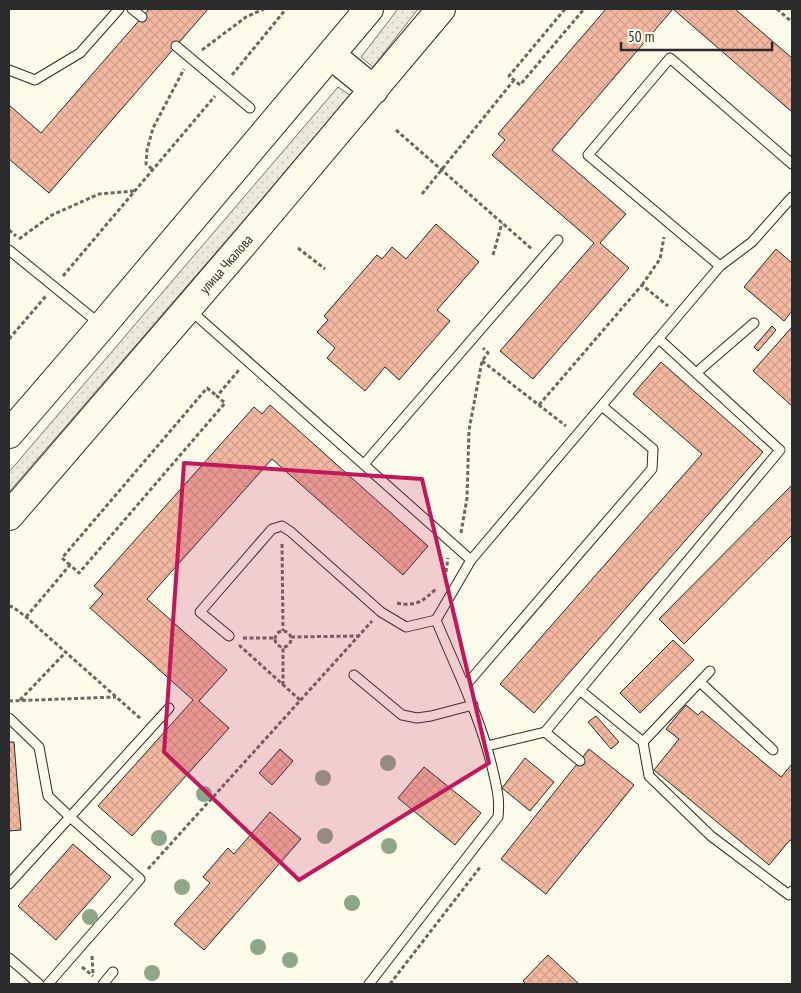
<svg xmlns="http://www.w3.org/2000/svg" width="801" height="993" viewBox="0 0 801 993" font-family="'PT Sans Narrow',sans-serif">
<defs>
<pattern id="grass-dots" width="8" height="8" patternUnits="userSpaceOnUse" patternTransform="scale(1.25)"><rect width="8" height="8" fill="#ecebdb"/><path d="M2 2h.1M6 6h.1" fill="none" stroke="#cbcabc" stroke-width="1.8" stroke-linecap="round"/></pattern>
<pattern id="building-cross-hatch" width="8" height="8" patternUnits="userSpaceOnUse" patternTransform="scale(1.25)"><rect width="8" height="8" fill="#f2b8a0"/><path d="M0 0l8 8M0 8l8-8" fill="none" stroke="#d09e8a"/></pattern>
</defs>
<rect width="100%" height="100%" fill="#fdfbea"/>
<!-- grass -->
<path fill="url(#grass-dots)" stroke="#74746e" d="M 398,9 L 418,9 L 373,67 L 361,57 Z
M 338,87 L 351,96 L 9,492 L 9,472 Z"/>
<!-- building -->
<path fill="url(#building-cross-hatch)" stroke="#2b2b2b" d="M 149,9 L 208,9 L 49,193 L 9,159 L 9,105 L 41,133 Z
M 606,9 L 735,9 L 792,58 L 792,112 L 673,9 L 552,150 L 626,214 L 600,243 L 629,268 L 533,379 L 500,351 L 594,243 L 492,155 L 505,140 L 498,134 Z
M 436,224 L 479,262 L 437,310 L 450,321 L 399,380 L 385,367 L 365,391 L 327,358 L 335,348 L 317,332 L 328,320 L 324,316 L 377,255 L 382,259 L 392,247 L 406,259 Z
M 776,249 L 792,263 L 792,311 L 784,321 L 744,287 Z
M 772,326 L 776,330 L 758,351 L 754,347 Z
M 792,327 L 792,406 L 753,371 Z
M 661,362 L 763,452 L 534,713 L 500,684 L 702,454 L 633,394 Z
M 270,405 L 428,546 L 403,575 L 272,459 L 147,599 L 227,670 L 199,701 L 229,728 L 132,836 L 98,806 L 193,700 L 90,608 L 103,594 L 94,586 L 254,407 L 262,414 Z
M 792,485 L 792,535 L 684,644 L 659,619 Z
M 673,640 L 694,660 L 640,713 L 620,693 Z
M 686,705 L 698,715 L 702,711 L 781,777 L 792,764 L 792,841 L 790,840 L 769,865 L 654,770 L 679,739 L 666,729 Z
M 596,716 L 619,742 L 611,749 L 588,722 Z
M 9,742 L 14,742 L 21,830 L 9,831 Z
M 280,749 L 293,761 L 272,785 L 259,773 Z
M 589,749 L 634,785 L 546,894 L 501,859 Z
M 525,758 L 554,782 L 530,811 L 502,788 Z
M 424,767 L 481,813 L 455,845 L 398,798 Z
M 270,812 L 301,839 L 204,950 L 174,924 L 210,883 L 203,877 L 228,848 L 234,854 Z
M 73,844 L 111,877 L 56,940 L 18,906 Z
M 548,955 L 579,984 L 526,984 L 523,981 Z"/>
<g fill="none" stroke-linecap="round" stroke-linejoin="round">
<!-- lane casing -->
<g stroke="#2b2b2b" stroke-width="11">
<path id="lane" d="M 132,9 L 142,17
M 176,46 L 250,108
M 9,70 L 35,80 L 80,53 L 119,9
M 9,250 L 100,324
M 720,266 L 588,155 L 670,58 L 792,164
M 190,310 L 471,560
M 696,373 L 754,323
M 365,463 L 558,240
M 229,636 L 200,612 L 272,529 L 282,526 L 291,532 L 381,612 L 406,627 L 436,620
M 354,675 L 402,715 L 417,718 L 431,716 L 473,705
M 700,682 L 773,750
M 466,685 L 652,469 L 653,449 L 602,406
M 581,691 L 643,742 L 710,671
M 9,718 L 39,747 L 48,796 L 70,817 L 169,708
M 545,732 L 580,761
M 643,742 L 649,776 L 711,836 L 789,895 L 792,891
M 487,746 L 545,732 L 780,450 L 659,339
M 9,884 L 70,817 L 140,879 L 48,984
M 9,958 L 39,984
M 103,984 L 113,972
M 369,984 L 498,817 C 500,800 497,788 493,771 C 481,718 457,671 436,620 L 471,560 L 720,266 L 752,242 L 792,197"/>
</g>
<!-- primary casing -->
<g stroke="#2b2b2b" stroke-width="30">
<path id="primary" d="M 331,55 L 374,90
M 9,434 L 102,326 L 369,9
M 9,516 L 244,243 L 441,9"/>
</g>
<!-- path -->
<path stroke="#6a6964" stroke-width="3" stroke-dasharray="4 2.5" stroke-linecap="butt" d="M 565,9 L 509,76 L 520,85 L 584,9
M 777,9 L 792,22
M 202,50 L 246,17 L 264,9
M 232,75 L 286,9
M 396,130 L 533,250
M 152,169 L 146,164 L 147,150 L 153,128 L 184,69
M 422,194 L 514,80
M 9,230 L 16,236
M 19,239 L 52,215 L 99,194 L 134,191
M 298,248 L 325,269
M 493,255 L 502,223
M 63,276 L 215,96
M 642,285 L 660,259 L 664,237
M 9,339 L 46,296
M 482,361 L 566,426
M 539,405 L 642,285 L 668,306
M 461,533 L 467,498 L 469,430 L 482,361 L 488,353 L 483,348
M 282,544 L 283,631
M 70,565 L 62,558 L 207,388 L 217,396
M 446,572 L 448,558
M 397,603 C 416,607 423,601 437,588
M 9,606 L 13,607 L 26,617 L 141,719
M 26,617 L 70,565 L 79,573 L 225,403 L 217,396 L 239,370
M275 639a8 8 0 1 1 16 0a8 8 0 1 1-16 0Z
M 291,637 L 358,636
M 243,638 L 275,638
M 239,645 L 300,700
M 283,685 L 283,648
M 20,700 L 66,652
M 9,701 L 116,697
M 148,869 L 372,621
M 92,956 L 93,974
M 82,967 L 93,976
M 390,984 L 481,866"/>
<!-- lane -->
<use href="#lane" stroke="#fdfbea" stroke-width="9"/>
<!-- primary -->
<use href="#primary" stroke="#fdfbea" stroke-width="28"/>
</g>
<!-- trees -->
<g fill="#8ea78a">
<circle cx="388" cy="763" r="8"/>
<circle cx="323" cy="778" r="8"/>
<circle cx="204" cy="794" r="8"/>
<circle cx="325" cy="836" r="8"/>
<circle cx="159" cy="838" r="8"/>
<circle cx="389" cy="846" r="8"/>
<circle cx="182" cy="887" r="8"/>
<circle cx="352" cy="903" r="8"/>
<circle cx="90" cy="917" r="8"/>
<circle cx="258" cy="947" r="8"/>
<circle cx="290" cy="960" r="8"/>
<circle cx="152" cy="973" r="8"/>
</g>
<!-- marked area -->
<path fill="#c2185b" fill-opacity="0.2" stroke="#c2185b" stroke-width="4" stroke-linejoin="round" d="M 184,463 L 422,479 L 489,763 L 299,880 L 164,752 Z"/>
<g text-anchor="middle" stroke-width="4" stroke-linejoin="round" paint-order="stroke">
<!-- street labels -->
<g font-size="14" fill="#2b2b2b" stroke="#fdfbea">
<text transform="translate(226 264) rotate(-49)" y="5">улица Чкалова</text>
</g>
</g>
<!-- border -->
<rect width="801" height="993" fill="none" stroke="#2b2b2b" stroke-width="20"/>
<!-- scale -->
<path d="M621 42v8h151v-8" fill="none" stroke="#2b2b2b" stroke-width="2.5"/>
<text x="628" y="42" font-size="15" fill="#2b2b2b" stroke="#fdfbea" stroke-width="4" paint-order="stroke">50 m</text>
</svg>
